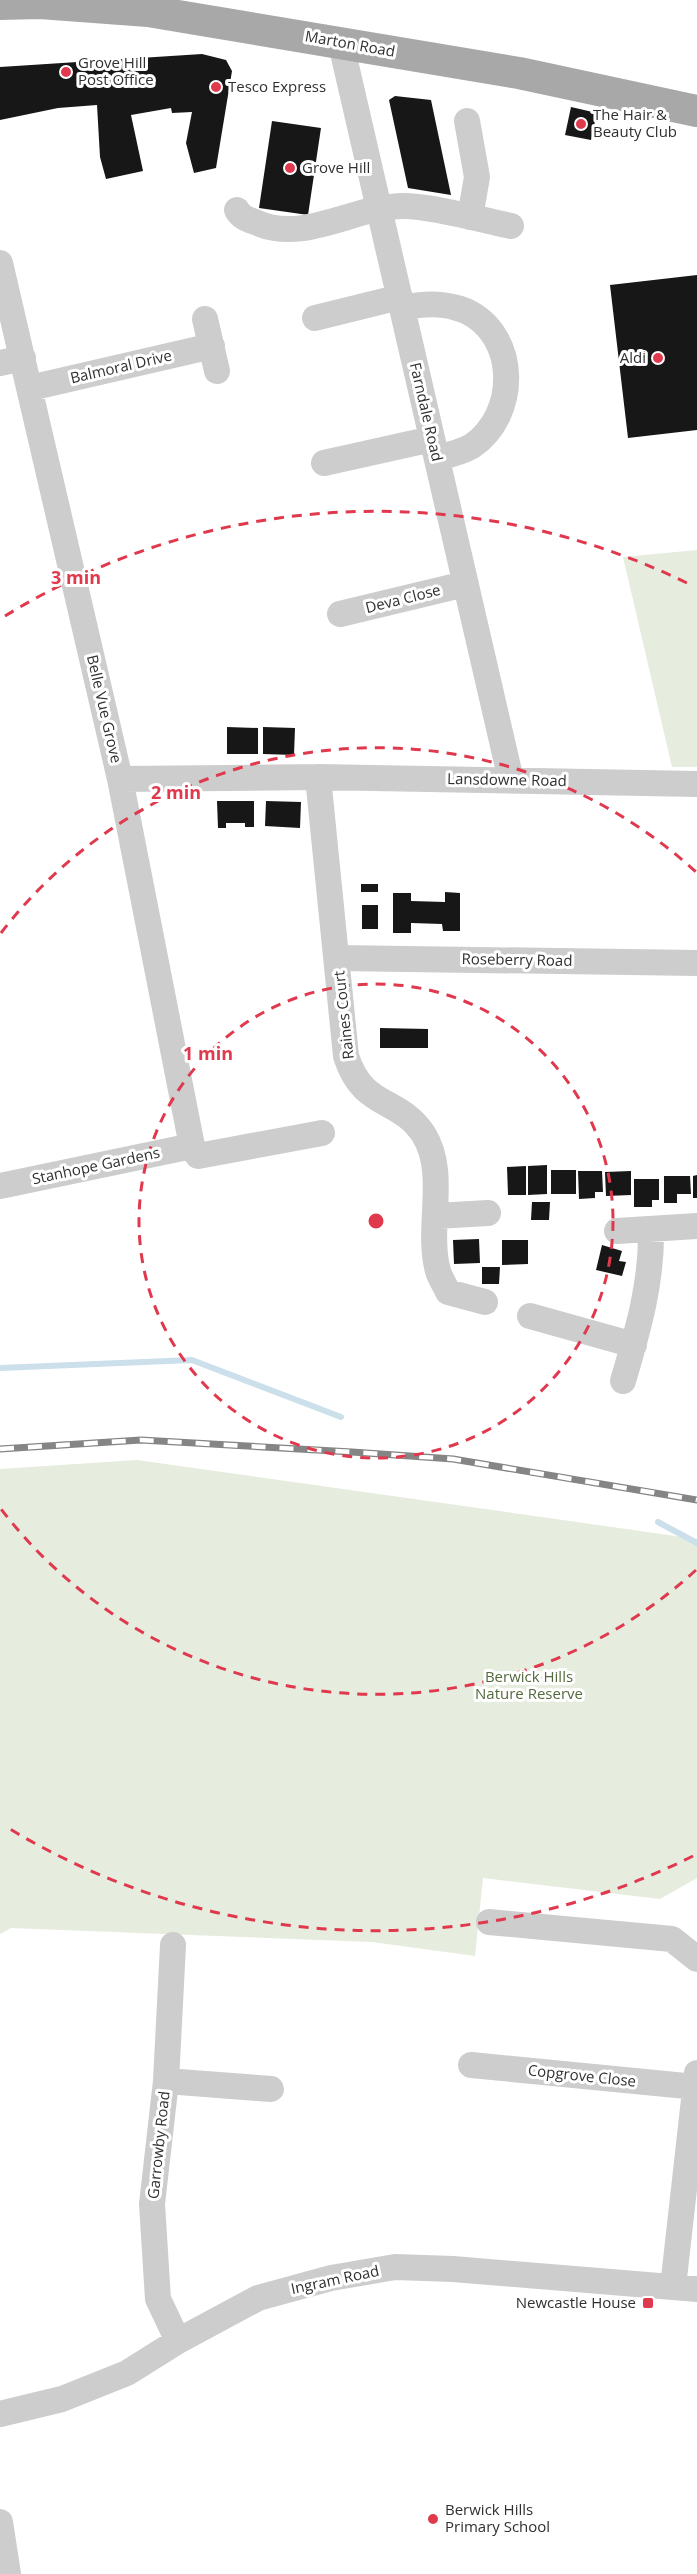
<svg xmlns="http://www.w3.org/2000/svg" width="697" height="2574" viewBox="0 0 697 2574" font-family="'Open Sans',sans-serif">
<rect width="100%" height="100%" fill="#fff"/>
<!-- green -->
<path fill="#e6ecde" d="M 697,550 L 697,767 L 672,767 L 623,557 Z
M 137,1460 L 697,1539 L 697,1878 L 660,1899 L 483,1878 L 475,1956 L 372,1942 L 11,1928 L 0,1934 L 0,1469 Z"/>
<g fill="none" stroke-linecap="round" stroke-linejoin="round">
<!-- stream -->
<path stroke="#cbe0eb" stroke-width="6" d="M 0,1368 L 192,1360 L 341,1417
M 658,1522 L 697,1543"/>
</g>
<!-- building -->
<path fill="#171717" d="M 202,54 L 226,60 L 232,71 L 216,168 L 194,173 L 186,143 L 192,112 L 172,113 L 171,108 L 131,115 L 143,171 L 106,179 L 100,157 L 97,105 L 58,108 L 0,120 L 0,67 Z
M 395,96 L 431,100 L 451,195 L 408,188 L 389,100 Z
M 571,107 L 597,113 L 591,140 L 565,135 Z
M 272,121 L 321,128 L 308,215 L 259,208 Z
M 697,275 L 697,430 L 628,438 L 610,285 Z
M 227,727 L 258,728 L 258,754 L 227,754 Z
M 263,727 L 295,728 L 294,755 L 263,754 Z
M 217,801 L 254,801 L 254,827 L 245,827 L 245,823 L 226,823 L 226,828 L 218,828 Z
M 266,801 L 301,802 L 300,828 L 265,826 Z
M 361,884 L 378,884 L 378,892 L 361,892 Z
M 445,892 L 460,893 L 460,931 L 443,931 L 442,924 L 411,923 L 411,933 L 393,933 L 393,893 L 411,893 L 411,901 L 445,902 Z
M 362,905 L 378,905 L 378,929 L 362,929 Z
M 380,1028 L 428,1029 L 428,1048 L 380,1048 Z
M 547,1165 L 547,1194 L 528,1195 L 528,1166 Z
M 526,1166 L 526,1195 L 508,1195 L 507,1167 Z
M 551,1170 L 576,1170 L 576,1194 L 551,1194 Z
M 578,1171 L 602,1171 L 603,1192 L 595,1192 L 595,1198 L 579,1199 Z
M 631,1171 L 631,1195 L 606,1196 L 605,1172 Z
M 697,1175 L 697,1198 L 693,1198 L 693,1176 Z
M 664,1176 L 690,1176 L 691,1194 L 677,1194 L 677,1203 L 664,1203 Z
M 634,1179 L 659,1179 L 659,1200 L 652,1200 L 652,1207 L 634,1207 Z
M 532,1202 L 550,1202 L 549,1220 L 531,1220 Z
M 479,1239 L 480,1263 L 454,1264 L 453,1240 Z
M 502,1240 L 528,1240 L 528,1264 L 502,1265 Z
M 602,1245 L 622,1251 L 619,1261 L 626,1262 L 622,1276 L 596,1270 Z
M 482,1267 L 500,1267 L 499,1284 L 482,1284 Z"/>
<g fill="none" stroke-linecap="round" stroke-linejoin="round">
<!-- minor -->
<path stroke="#cdcdcd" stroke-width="26" d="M 341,44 L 511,780
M 467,121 L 477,177 L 470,217
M 237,210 C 241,217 247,219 255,222 C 306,245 356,204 407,206 C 441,208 477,219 511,226
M 0,263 L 120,779 L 192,1146 L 198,1156 L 322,1133
M 403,308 C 424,303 444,302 466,311 C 519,336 518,415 472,446 C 462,452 449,455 437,458
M 315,318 L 400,297
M 205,319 L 217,371
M 0,363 L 23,358
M 30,388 L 212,346
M 324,463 L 432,439
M 340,614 L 465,584
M 318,777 L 346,1056 C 363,1110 399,1096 424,1135 C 448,1174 426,1228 438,1271 C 440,1278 445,1285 448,1292 L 485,1302
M 120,779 L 318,777 L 697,784
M 338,958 L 697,963
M 0,1186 L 192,1146
M 436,1216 L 488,1213
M 617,1231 L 697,1226
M 530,1316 L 634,1345
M 623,1381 C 638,1330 652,1283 651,1229
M 489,1922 L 672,1939 L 697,1959
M 173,1945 L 166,2081 L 152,2204 L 158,2299 L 178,2341
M 471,2065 L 697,2087
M 166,2081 L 271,2089
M 673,2287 L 697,2073
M 0,2414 L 62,2399 L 127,2373 L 178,2341 L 258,2298 L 331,2278 L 395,2267 L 453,2269 L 697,2289
M 0,2522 L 8,2574"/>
<!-- major -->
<path stroke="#a8a8a8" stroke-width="32" d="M 0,4 L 40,3 L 148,11 L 519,73 L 697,111"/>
<!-- rail casing -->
<g stroke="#858585" stroke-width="7">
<path id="rail" d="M 0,1449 L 141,1440 L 352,1452 L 453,1459 L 697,1500"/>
</g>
<!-- rail -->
<use href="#rail" stroke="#fff" stroke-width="4.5" stroke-dasharray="14" stroke-linecap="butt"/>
</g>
<!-- distance rings -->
<g fill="none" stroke="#e0394d" stroke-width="3" stroke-dasharray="10 8">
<circle cx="376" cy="1221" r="237"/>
<path d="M696 1570A473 473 0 0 1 1 1509M1 933A473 473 0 0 1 696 872"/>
<path d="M693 1856A710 710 0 0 1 5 1826M5 616A710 710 0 0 1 693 586"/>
</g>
<!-- markers -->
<g fill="#e0394d" stroke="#fff" stroke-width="2">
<circle cx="66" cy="72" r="6"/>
<circle cx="216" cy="87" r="6"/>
<circle cx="581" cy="124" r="6"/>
<circle cx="290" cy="168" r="6"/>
<circle cx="658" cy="358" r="6"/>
<rect x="642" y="2297" width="12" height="12" rx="3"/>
<circle cx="433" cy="2519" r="6"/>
</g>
<g text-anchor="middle" stroke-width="6" stroke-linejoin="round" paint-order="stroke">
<!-- street labels -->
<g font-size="15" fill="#303030" stroke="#fff">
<text transform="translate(350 44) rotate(10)" y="5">Marton Road</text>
<text transform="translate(121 367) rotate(-13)" y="5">Balmoral Drive</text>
<text transform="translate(426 412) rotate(77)" y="5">Farndale Road</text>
<text transform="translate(403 599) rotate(-14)" y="5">Deva Close</text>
<text transform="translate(104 709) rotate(77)" y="5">Belle Vue Grove</text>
<text transform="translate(507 780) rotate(1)" y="5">Lansdowne Road</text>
<text transform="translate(517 960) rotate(1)" y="5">Roseberry Road</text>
<text transform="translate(344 1015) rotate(-96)" y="5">Raines Court</text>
<text transform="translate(96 1166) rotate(-12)" y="5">Stanhope Gardens</text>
<text transform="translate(582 2076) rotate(6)" y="5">Copgrove Close</text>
<text transform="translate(159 2145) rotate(-84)" y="5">Garrowby Road</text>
<text transform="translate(335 2280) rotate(-12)" y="5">Ingram Road</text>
</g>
<!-- poi labels -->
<g font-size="15" fill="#303030" stroke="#fff" text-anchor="start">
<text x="78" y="68">Grove Hill<tspan x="78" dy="17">Post Office</tspan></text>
<text x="228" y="92">Tesco Express</text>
<text x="593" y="120">The Hair &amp;<tspan x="593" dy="17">Beauty Club</tspan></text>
<text x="302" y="173">Grove Hill</text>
<text x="646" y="363" text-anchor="end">Aldi</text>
<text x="636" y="2308" text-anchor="end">Newcastle House</text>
<text x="445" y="2515">Berwick Hills<tspan x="445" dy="17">Primary School</tspan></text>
</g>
<!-- park labels -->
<g font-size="15" fill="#556a3e" stroke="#fff">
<text x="529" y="1682">Berwick Hills<tspan x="529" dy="17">Nature Reserve</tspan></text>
</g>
</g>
<circle cx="376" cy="1221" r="9" fill="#e0394d" stroke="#fff" stroke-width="3"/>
<g font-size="18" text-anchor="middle" font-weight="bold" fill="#e0394d" stroke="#fff" stroke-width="6" stroke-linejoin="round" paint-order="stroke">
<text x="76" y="584">3 min</text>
<text x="176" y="799">2 min</text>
<text x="208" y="1060">1 min</text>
</g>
</svg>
